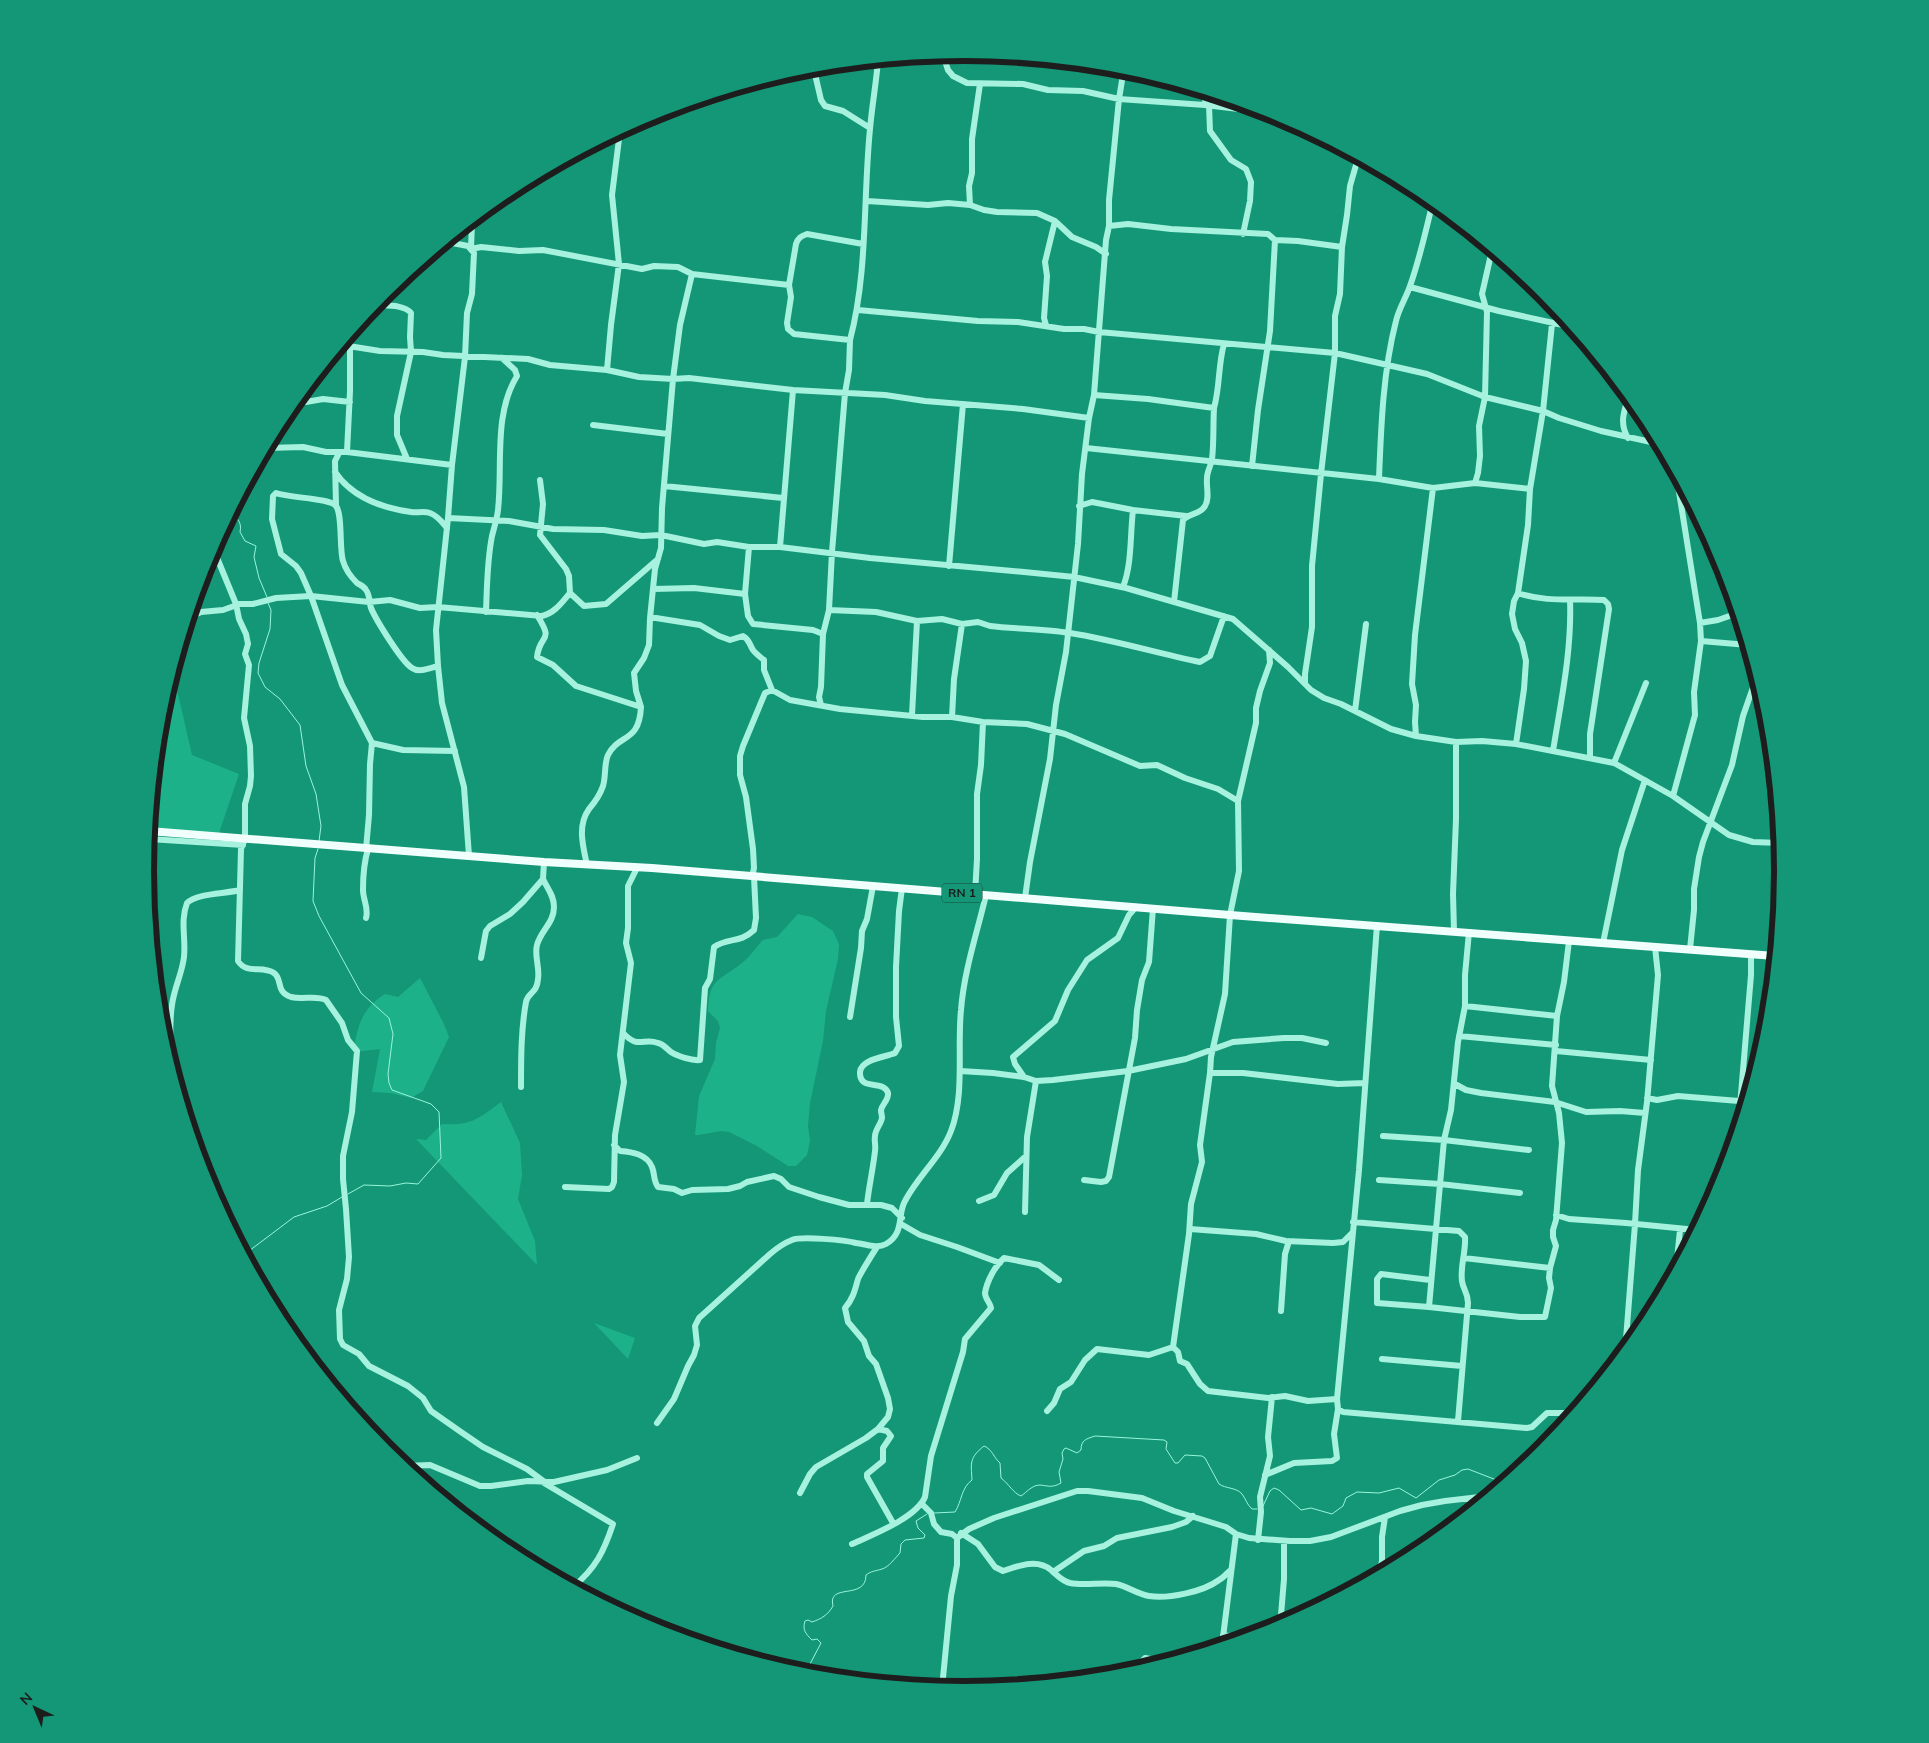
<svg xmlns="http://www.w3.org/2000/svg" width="1929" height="1743" viewBox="0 0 1929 1743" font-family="Mulish,sans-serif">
<rect width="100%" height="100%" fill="#149776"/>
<!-- green -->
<path fill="#1db18a" d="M 171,681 L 178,694 L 192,755 L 239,774 L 217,839 L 149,834 L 161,711 Z
M 798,914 L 812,917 L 833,931 L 839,944 L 838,959 L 826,1011 L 823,1041 L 810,1103 L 808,1126 L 810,1141 L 807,1155 L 796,1166 L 788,1166 L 757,1146 L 729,1132 L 721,1131 L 698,1135 L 695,1135 L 699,1096 L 715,1059 L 716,1043 L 720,1028 L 718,1021 L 708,1011 C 709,977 720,981 742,963 C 750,957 756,947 763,940 L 777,937 Z
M 420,978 L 444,1024 L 449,1037 L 423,1091 L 411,1098 L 391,1093 L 372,1092 L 380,1049 L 353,1052 C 358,1026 361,1009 385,994 L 398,997 Z
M 501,1102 L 520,1143 L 522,1175 L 518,1199 L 535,1241 L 537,1265 L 416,1139 L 426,1140 L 442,1124 C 471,1126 478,1119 501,1102 Z
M 594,1323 L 635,1338 L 628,1359 Z"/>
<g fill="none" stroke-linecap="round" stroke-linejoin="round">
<!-- stream -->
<path stroke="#98f5db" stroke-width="1" d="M 232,513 C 238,519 242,523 240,532 L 245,541 L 256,546 L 254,557 L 259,578 L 267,597
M 268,603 L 271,610 L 270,629 L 259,663 L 258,673 L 265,687 L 280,699 L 300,725 L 306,766 L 316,794 L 321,826 L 319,841
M 318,849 L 315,858 L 313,901 L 319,916 L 361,993 L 389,1018 L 393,1034 L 388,1074 L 389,1083 L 392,1090 L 431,1104 L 439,1112 L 441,1158 L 418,1184 L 406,1183 L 390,1186 L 364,1185 L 348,1194
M 245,1254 L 294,1217 L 327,1206 L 342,1197
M 1263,1506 L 1270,1491 L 1274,1488 L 1279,1490 L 1301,1510 L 1311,1508 L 1332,1514 L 1343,1506 L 1346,1498 L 1357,1492 L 1379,1493 L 1399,1488 L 1416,1498 L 1439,1480 L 1455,1475 L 1462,1470 L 1468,1469 L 1499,1481 L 1508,1480
M 934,1513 L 955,1512 C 962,1501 961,1488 972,1480 C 971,1463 969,1458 984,1446 C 992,1449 994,1458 1000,1463 L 1001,1478 C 1009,1484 1013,1493 1021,1496 C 1027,1492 1032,1485 1040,1485 C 1049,1486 1052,1488 1061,1483 L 1059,1472 L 1063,1459 L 1062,1453 L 1064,1449 L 1066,1448 L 1077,1453 L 1081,1450 C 1081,1440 1086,1439 1095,1436 L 1164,1440 L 1167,1442 L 1166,1449 L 1175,1463 L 1178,1463 L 1185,1455 L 1202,1456 L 1205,1458 L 1219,1484 C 1226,1489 1236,1487 1242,1494 C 1246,1499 1247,1505 1252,1509 L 1257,1509
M 799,1673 L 809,1666 L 821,1643 L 817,1639 L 812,1640 C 806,1634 802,1630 805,1621 L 808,1620 L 812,1622 C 821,1619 828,1615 833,1606 C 827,1582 866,1601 866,1575 C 871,1571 876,1571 882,1569 C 889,1567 895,1558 900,1553 L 901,1544 L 905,1540 L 924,1538 L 925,1535 L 918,1528 L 916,1521 L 927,1514"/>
<!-- minor -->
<path stroke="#a6f2de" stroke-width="6" d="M 943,55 L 948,70 L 953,76 L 967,83 L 1023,84 L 1048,90 L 1083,91 L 1119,99 L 1205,105 L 1272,113
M 811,68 L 815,74 L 821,100 L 825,106 L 843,111 L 870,128
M 1205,105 L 1206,93
M 1209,105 L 1210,131 L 1231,160 L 1246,169 L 1251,182 L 1250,201 L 1243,234
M 867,201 L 928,205 L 948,203 L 970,205 L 984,210 L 997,212 L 1037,213 L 1055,221 L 1072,237 L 1096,247 L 1106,254
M 970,205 L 969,186 L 972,173 L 972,139 L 980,84
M 472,222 L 471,249 L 481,247 L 519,251 L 543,250 L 642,269 L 654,266 L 678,267 L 692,274 L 789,285 L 791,297 L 787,323 L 788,329 L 794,334 L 850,340 L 849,370 L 845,393 L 832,552 L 829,610 L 823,634
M 1109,226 L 1128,224 L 1171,229 L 1268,234 L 1275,240 L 1298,241 L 1342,247
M 447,242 L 468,246 L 474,253 L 472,294 L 467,313 L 465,357 L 452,465 L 448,518 L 436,630 L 438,666 L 442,703 L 464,787 L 469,856
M 789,285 L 796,244 C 798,238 801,236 807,234 L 863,244
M 1410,287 L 1499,311 L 1572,327
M 375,305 C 386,306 403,304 411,313 L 410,337 L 411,352 L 397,416 L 397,435 L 407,459
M 858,310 L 978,321 L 1018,322 L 1064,329 L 1084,329 L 1099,332 L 1335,353 L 1427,374 L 1485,397 L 1543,411 L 1559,418 L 1601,431 L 1660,444
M 1046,325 L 1044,318 L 1047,276 L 1045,262 L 1055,221
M 850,340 C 868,272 863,199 870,129 C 872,106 876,84 878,61
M 342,345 L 380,351 L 423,352 L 443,355 L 528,359 L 550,365 L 607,370 L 639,377 L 673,379 L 689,378 L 793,390 L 885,395 L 925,401 L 1023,409 L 1089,418
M 607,370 L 611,325 L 619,264 L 612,195 L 620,131
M 1094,395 L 1148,399 L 1214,408 C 1213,425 1214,443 1212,459 C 1211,466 1207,471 1207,478 C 1206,487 1210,498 1205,506 C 1200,515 1189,513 1183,520 L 1174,602
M 296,401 L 306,402 L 323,399 L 350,402
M 1214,408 C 1220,387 1218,365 1224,344
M 593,425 L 668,434
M 1628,438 C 1619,423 1624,411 1629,396
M 267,448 L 303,447 L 326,452 L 347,452 L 452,465
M 1086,448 L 1379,479 L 1433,488 L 1475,483 L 1530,489
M 347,452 L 350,391 L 350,346
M 1252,466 L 1258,410 L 1270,331 L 1275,240
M 335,472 C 352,497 382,508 411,512 C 417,513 424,511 430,513 C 438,516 442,522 447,528
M 1379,479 C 1381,427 1383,371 1396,321 C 1399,308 1406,298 1410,286 C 1420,258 1426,230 1433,201
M 540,480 L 543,504 L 540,535 L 566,569 L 569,576 L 570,593
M 1475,483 L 1478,473 L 1480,456 L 1479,426 L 1485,397 L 1487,312 L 1482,294 L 1492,250
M 664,486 L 783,498
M 336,505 L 335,461 L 339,453
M 1079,506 L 1092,502 L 1133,510 L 1186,516
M 448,518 L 509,521 L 553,529 L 604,530 L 642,536 L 661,535 L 704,544 L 717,542 L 749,547 L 780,547 L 870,558 L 1024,572 L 1074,577 L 1126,588 L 1233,619 L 1288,667 L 1311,690 L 1324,698 L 1341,704 L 1391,729 L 1416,736 L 1456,742 L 1482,741 L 1516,744 L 1614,763 L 1673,796 L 1729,835 L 1753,842 L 1781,843
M 780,547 L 793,390
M 213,548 L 236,604 L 239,619 L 246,634 L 248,644 L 245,654 L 249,665 L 244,718 L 250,746 L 251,776 L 250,786 L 245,804 L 245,839 L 241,849 L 238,961 C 247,975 262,965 274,973 C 283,979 275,992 291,997 C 303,1000 316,995 326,1000 L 342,1023 L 348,1040 L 357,1051 L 352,1112 L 343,1156 L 343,1179 L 346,1209 L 349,1257 L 347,1279 L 339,1310 L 340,1339 L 343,1345 L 359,1354 L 369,1366 L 408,1386 L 423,1398 L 431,1411 L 461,1432 L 483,1447 L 527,1469 L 546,1483
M 205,566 L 217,560
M 949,566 L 963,404
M 1123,587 C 1132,564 1130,536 1133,510
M 653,589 L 694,588 L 745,594 L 748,616 L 753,624 L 813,630 L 823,634 L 821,687 L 819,697 L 821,705
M 1518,593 C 1546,603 1576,598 1604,600 L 1608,604 L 1609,609 L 1590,734 L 1590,758
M 745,594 L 749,547
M 236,604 L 253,604 L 276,598 L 311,596 L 369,602 L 390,600 L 420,608 L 438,607 L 542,616 C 555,613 562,602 570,593 L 584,606 L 606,604 L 658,559
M 829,610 L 876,612 L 917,621 L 942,619 L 962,624 L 978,622 L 990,626 C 1016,629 1044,629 1070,633 C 1114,640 1156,653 1200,662 L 1210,656 L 1224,616
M 486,612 C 487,587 487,561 492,536 C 494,528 497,519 498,510 C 503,466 493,415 517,376 L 515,370 L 502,358
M 537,615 C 555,644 540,632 537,657 L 553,665 L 576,686 L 641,707 C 639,744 619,733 608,755 C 604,763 606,777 603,786 C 600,795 595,802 589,809 C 577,826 583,846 587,865
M 190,617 L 201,612 L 223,610 L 237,605
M 650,618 L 656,618 L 700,625 L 719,636 L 730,640 L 743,636 C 750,640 749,644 753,650 C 756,654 760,657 764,660 L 764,670 L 772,690
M 1700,623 L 1718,620 L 1738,613
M 1701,641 L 1748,645
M 1305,683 L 1305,674 L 1312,627 L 1312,566 L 1321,474 L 1335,353 L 1335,316 L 1340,294 L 1342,247 L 1347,215 L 1350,186 L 1358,158
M 641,707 L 636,691 L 634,673 L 644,658 L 649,645 L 650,618 L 655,569 L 661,548 L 662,508 L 673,379 L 680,325 L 692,274
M 1355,711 L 1366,624
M 912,715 L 917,621
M 952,717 L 954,679 L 962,624
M 1416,736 L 1415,722 L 1416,705 L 1412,684 L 1415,635 L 1433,488
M 372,743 L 403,750 L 455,751
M 1516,744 L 1524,689 L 1526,661 L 1522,643 L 1515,629 L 1512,614 L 1514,601 L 1518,593 L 1528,525 L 1530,489 L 1543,411 L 1552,324
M 1553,751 C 1561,701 1572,650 1570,600
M 1614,763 L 1646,683
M 1673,796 L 1695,715 L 1694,692 L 1701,641 L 1700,623 L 1676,473
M 149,839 L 243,845
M 366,849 L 369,815 L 370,764 L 372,743 L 342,685 L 311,596 L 301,573 L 296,566 L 281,554 L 272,519 L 273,496 L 276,493 C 289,498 327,498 335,505 C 343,511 339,549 343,561 C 345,568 351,577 357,583 C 360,585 364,586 366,590 C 370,595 369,602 371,608 C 376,620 402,662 412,668 C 419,673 430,668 438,666
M 752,877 L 754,868 L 753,849 L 746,797 L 740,775 L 740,756 L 743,746 L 765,693 L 772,690 L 790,700 L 840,709 L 923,717 L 952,717 L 983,722 L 1027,724 L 1065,734 L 1140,766 L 1157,765 L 1185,778 L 1218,789 L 1238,801
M 975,894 L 977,859 L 977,794 L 981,765 L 983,722
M 1025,898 L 1030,862 L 1050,759 L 1056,705 L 1066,652 L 1078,544 L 1082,474 L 1089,418 L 1094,395 L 1106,240 L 1109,226 L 1109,200 L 1119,99 L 1124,68
M 366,918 C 369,908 363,900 363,890 C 363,876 364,862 368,849
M 1377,925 L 1359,1170 L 1337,1399 L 1338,1409 L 1343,1412 L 1527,1428 L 1532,1427 L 1547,1413 L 1574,1413
M 1454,931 L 1453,894 L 1456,819 L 1456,742
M 1603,943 L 1622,850 L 1645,780
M 1690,949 L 1694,910 L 1694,889 L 1699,857 L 1703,842 L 1732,765 L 1743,716 L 1757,676
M 1775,954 L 1775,935 L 1779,915
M 481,958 L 486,931 L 490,926 L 510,914 L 523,902 L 543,879 L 544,862
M 1465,1006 L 1557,1016
M 850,1017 L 861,948 L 862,931 L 867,919 L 873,886
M 623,1033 C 639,1050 643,1037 658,1043 C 663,1044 667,1049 671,1052 C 677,1056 692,1061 700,1060 L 705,988 L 710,979 L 714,947 C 729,937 739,944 754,930 L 756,918 L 754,877
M 1459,1036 L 1556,1045
M 1556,1051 L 1651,1060
M 170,1059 C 171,1041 169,1023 172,1005 C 174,988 182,974 184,957 C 186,938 180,921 187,903 C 197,893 225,894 240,890
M 960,1071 L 993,1073 L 1024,1077 L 1036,1081 L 1053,1080 L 1128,1071 L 1186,1059 L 1233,1042 L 1284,1038 L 1302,1038 L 1326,1043
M 1210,1073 L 1243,1073 L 1338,1084 L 1365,1083
M 1024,1077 L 1015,1064 L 1013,1057 L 1055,1021 L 1068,990 L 1087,960 L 1118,938 L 1129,915 L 1136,907
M 1455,1084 L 1466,1090 L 1481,1093 L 1555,1102 L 1586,1112 L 1620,1111 L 1645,1113
M 521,1087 C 521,1059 521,1029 526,1002 C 528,992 537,994 538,979 C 540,967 534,956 537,945 C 541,930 554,923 554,907 C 554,895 547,888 543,879
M 1647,1098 L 1657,1100 L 1678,1096 L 1739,1101
M 1738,1130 L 1751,975 L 1751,954
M 1383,1136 L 1444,1140 L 1529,1150
M 614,1145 L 620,1151 C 632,1152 647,1154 652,1167 C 655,1174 653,1180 658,1187 L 674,1189 L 682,1193 L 692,1190 L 728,1189 L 740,1186 L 747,1182 L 774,1176 L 781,1179 L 789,1187 L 819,1197 L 849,1205 L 881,1205 L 892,1208 L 902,1218
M 1084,1180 L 1101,1182 L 1106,1181 L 1109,1177 L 1135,1038 L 1137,1010 L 1142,980 L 1149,962 L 1153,908
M 1379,1180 L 1440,1184 L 1520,1193
M 565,1187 L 609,1189 L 612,1187 L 614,1182 L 615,1135 L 624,1082 L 620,1055 L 631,963 L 626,943 L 628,928 L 628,886 L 637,868
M 979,1201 L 994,1195 L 1007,1173 L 1026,1156
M 867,1204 C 869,1186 873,1169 875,1151 C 876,1146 874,1141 875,1136 C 875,1130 881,1124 882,1118 C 882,1115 881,1113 881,1110 C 882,1104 889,1100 888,1093 C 884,1079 859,1092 860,1072 C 861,1059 886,1057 895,1053 L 899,1046 L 896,1017 L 896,967 L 899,911 L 902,888
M 1025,1212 L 1027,1137 L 1036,1081
M 1556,1215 L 1569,1219 L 1626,1223 L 1697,1230
M 1353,1222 L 1459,1231 L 1465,1237 C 1466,1252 1460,1266 1462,1281 C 1463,1290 1468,1292 1468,1303 L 1458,1421
M 901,1224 L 920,1235 L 957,1247 L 1000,1263
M 1190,1229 L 1256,1234 L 1286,1241 L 1333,1243 L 1343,1242 L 1352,1233
M 1464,1258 L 1550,1268
M 1676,1269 L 1680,1230
M 1430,1280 L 1381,1274 L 1377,1279 L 1377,1303 L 1429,1307 L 1520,1317 L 1545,1317 L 1551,1288 L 1549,1278 L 1550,1268 L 1556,1246 L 1553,1237 L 1553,1230 L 1556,1220 L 1562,1143 L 1559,1113 L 1552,1086 L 1557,1016 L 1564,982 L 1569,941
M 1429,1307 L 1444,1140 L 1451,1110 L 1458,1042 L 1465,1006 L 1465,975 L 1469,932
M 1281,1311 L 1285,1254 L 1289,1241
M 1173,1347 L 1189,1234 L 1191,1204 L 1202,1162 L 1200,1145 L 1210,1073 L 1211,1057 L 1225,994 L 1230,915 L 1239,871 L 1238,801 L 1256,723 L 1256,708 L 1260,691 L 1270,663 L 1269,650
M 1173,1347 L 1178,1352 L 1180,1361 L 1187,1364 L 1200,1384 L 1208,1391 L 1268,1398 L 1285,1396 L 1308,1401 L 1337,1399
M 1625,1352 L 1635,1224 L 1638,1170 L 1647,1102 L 1658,975 L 1655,947
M 1382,1359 L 1462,1366
M 1047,1411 L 1054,1403 L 1060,1389 L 1071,1382 L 1085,1360 L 1097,1349 L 1149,1355 L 1173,1347
M 657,1423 L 674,1399 L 688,1366 L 694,1355 L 697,1345 L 695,1326 L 699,1318 L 770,1254 C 777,1248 784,1243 792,1240 C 801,1236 845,1240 856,1243 C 866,1244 877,1249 886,1244 C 905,1233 897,1215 905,1201 C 918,1176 941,1157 951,1131 C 965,1095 957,1048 961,1010 C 964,971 977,933 986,895
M 878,1429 L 887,1431 L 891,1436 L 883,1448 L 883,1461 L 867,1474 L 867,1477 L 893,1523
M 404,1466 L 430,1465 L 480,1486 L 491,1486 L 528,1481 L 554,1482 L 607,1470 L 637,1458
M 1265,1475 L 1294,1463 L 1332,1461 L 1337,1458 L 1334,1434 L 1338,1409
M 544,1483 L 613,1524 C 604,1551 596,1568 573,1587
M 800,1493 L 810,1474 L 816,1467 L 866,1438 L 878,1429 L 888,1417 L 890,1409 L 888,1398 L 876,1364 L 869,1356 L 864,1341 L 848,1322 L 845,1308 C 853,1299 855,1290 858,1279 C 860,1274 873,1253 877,1247
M 922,1504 L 931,1513 L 934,1524 L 941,1532 L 952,1534 L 957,1538
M 1469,1512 L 1474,1498
M 961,1533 L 978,1544 L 995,1567 L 1003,1571 C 1018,1566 1037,1558 1051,1570 C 1057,1575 1062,1581 1070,1583 C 1084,1586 1101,1582 1116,1584 C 1127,1586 1137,1594 1149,1596 C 1168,1599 1203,1592 1219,1580 C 1223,1578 1227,1573 1231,1570
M 1258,1540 L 1261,1512 L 1260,1497 L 1270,1456 L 1268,1437 L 1272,1397
M 852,1544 C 872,1535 916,1518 925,1497 L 931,1456 L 963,1352 L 965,1339 L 991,1308 C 990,1302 985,1299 985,1293 C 987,1281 995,1266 1004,1258 L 1039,1265 L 1059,1280
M 1053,1572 L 1084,1551 L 1104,1546 L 1117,1538 L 1172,1527 L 1186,1522 L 1193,1516
M 1379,1574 L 1382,1561 L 1382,1537 L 1385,1517
M 1280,1627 L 1284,1579 L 1284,1541
M 1223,1635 L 1246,1638
M 1222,1645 L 1236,1534
M 1135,1671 L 1139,1664 L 1145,1658 L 1168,1662
M 942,1688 L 951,1596 L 957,1565 L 957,1538 L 969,1529 L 994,1518 L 1077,1491 L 1088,1491 L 1142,1498 L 1174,1511 L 1210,1522 L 1226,1527 L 1236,1534 L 1249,1538 L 1290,1541 L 1310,1541 L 1331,1537 L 1400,1511 L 1422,1505 L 1445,1501 L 1488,1496"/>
<!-- major -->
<path stroke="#f1fffc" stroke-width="8" d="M 149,831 L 544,862 L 652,868 L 1230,915 L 1775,956"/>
</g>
<g text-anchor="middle" stroke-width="4" stroke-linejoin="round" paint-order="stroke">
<!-- shield labels -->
<rect fill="#149776" stroke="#1a4238" stroke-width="1" x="942" y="883.5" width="40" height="19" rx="4"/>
<g font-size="12" font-weight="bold" fill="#1d1d1d">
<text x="962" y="897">RN 1</text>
</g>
</g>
<!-- crop -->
<path d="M0 0H1929V1743H0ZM154 871a810 810 0 1 1 1620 0a810 810 0 1 1-1620 0Z" fill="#149776" fill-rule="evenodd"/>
<path fill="none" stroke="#1d1d1d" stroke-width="6" d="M154 871a810 810 0 1 1 1620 0a810 810 0 1 1-1620 0Z"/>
<!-- north arrow -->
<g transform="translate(35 1708) rotate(316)" stroke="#149776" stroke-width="4" paint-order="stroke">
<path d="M0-4L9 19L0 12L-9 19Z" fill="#1d1d1d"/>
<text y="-8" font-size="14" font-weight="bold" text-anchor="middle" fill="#1d1d1d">N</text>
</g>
</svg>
